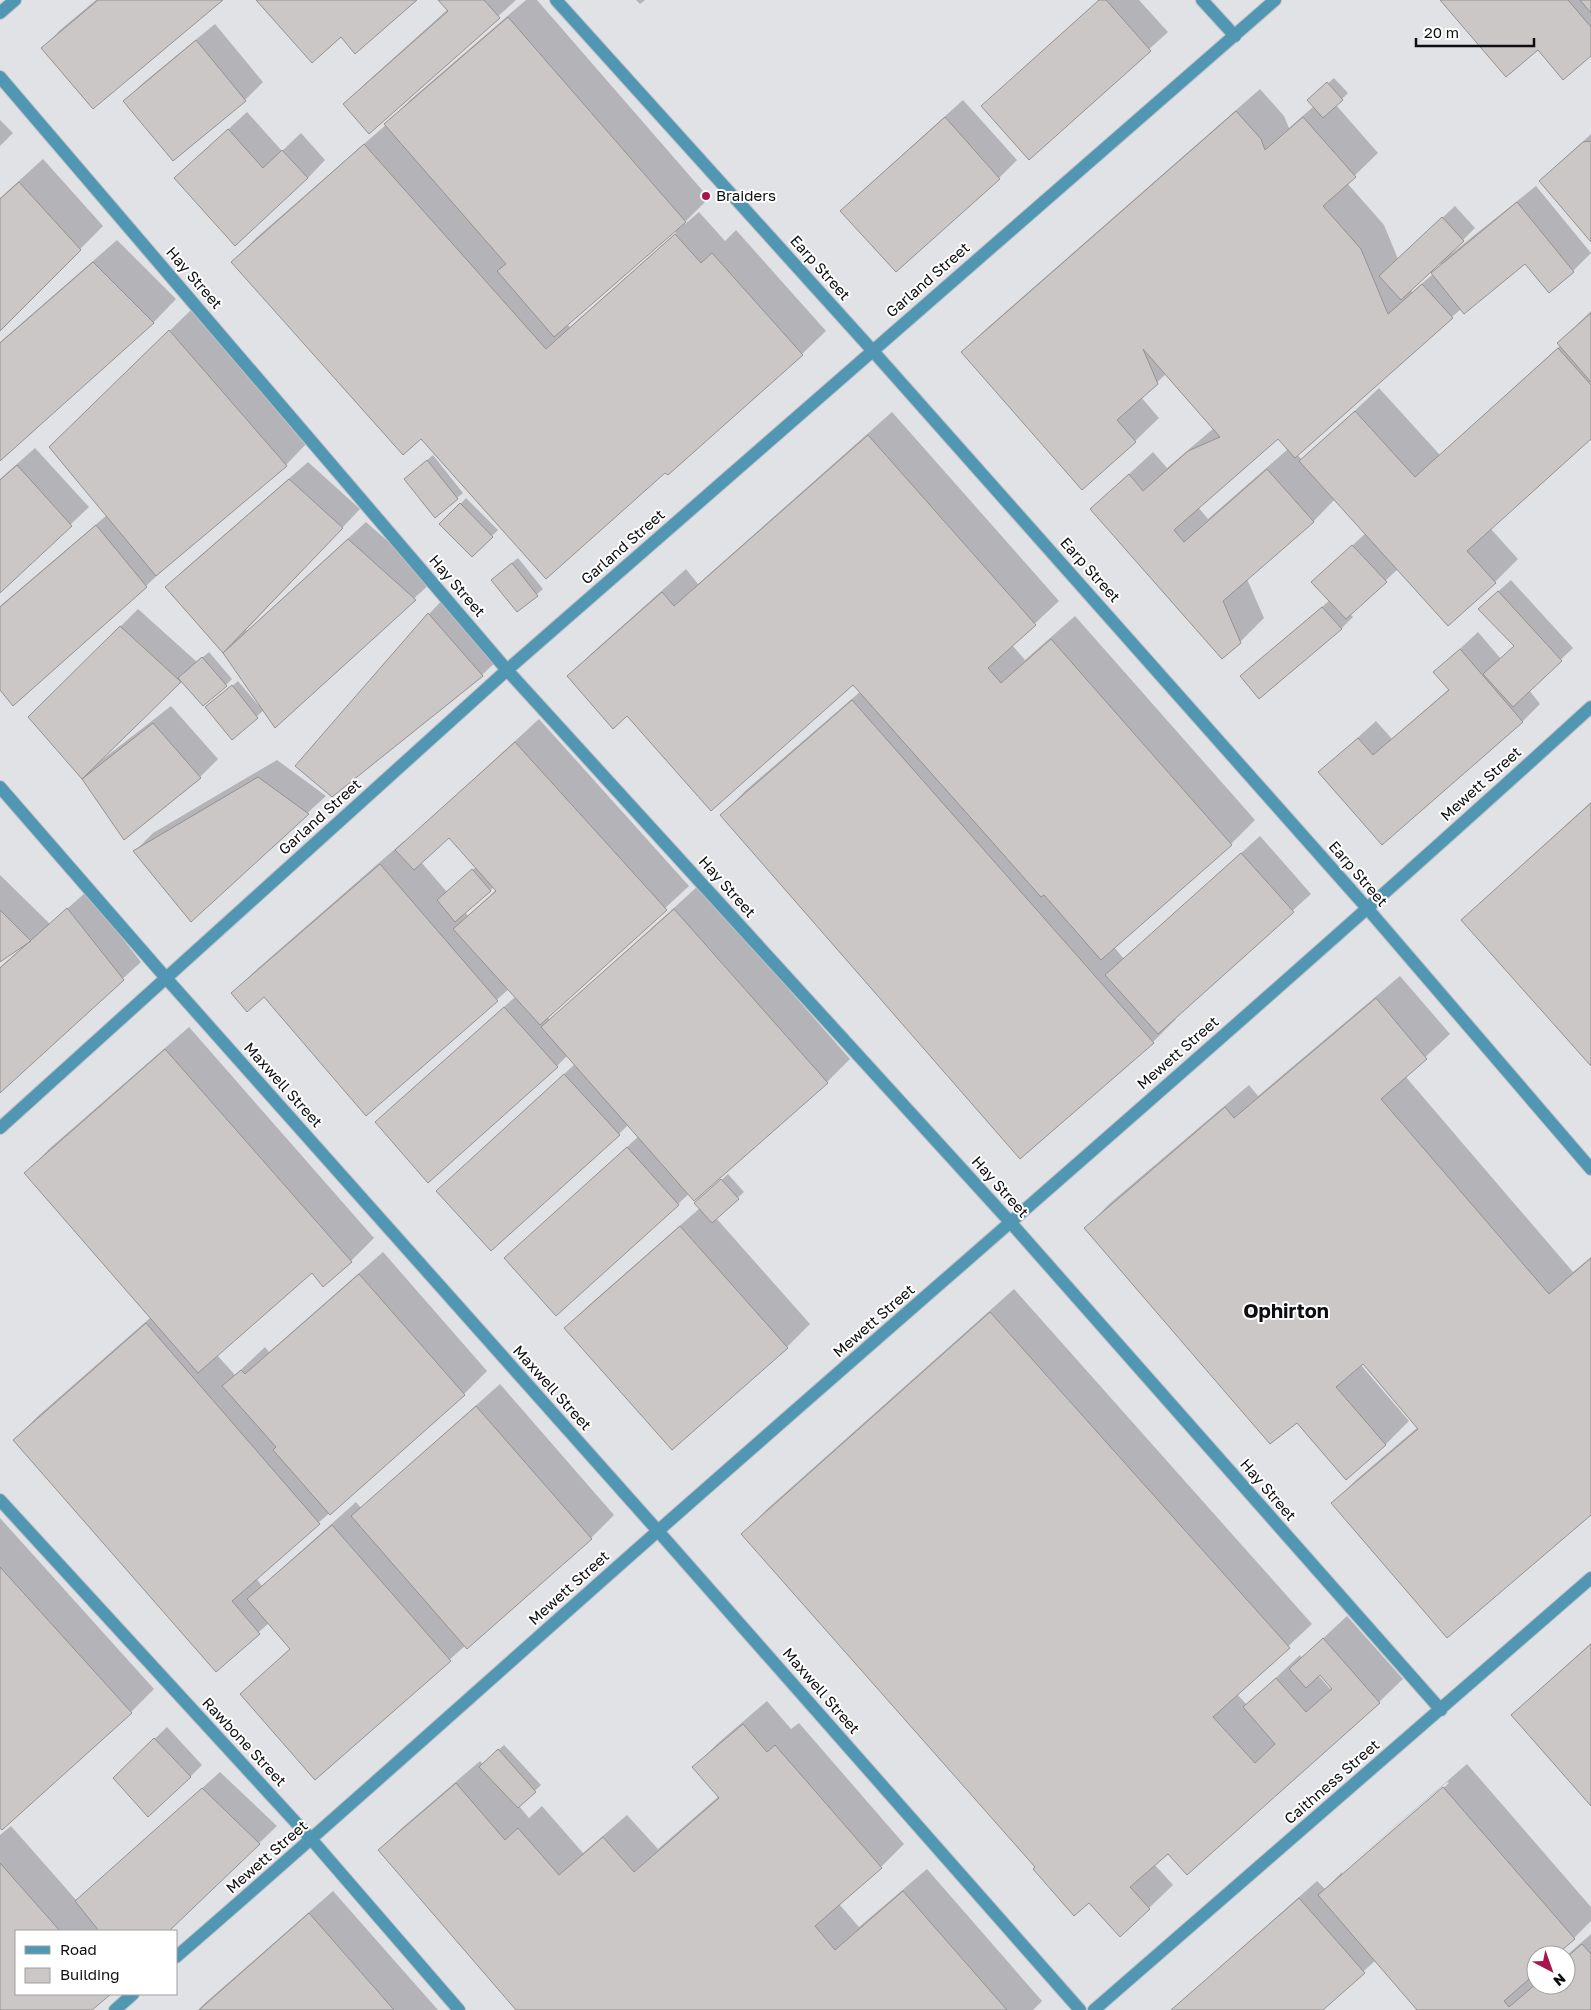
<svg xmlns="http://www.w3.org/2000/svg" width="1591" height="2010" viewBox="0 0 1591 2010" font-family="'Golos Text',sans-serif">
<rect width="100%" height="100%" fill="#e1e2e6"/>
<!-- shadow -->
<path fill="#0003" fill-rule="evenodd" d="M 96,0 L 221,0 L 43,48 L 60,30 Z
M 440,0 L 516,0 L 370,132 L 344,104 L 368,81 L 448,9 Z
M 526,0 L 537,0 L 709,198 L 684,223 L 685,224 L 699,212 L 725,241 L 736,230 L 826,331 L 802,354 L 668,473 L 666,471 L 421,437 L 233,262 L 256,238 L 388,123 L 409,101 ZM 674,231 L 676,233 L 570,327 L 567,324 Z
M 636,0 L 645,0 L 640,4 Z
M 1099,0 L 1139,0 L 1168,32 L 1029,158 L 983,106 Z
M 1442,0 L 1591,0 L 1591,54 L 1538,48 Z
M 215,24 L 263,82 L 245,100 L 125,101 L 143,83 Z
M 1334,78 L 1348,93 L 1336,105 L 1378,153 L 1347,183 L 1384,225 L 1398,259 L 1455,206 L 1475,228 L 1451,252 L 1452,253 L 1536,186 L 1591,253 L 1573,271 L 1525,263 L 1461,309 L 1297,454 L 1302,460 L 1379,388 L 1440,455 L 1561,345 L 1558,343 L 1591,311 L 1591,437 L 1490,528 L 1518,559 L 1495,582 L 1398,569 L 1350,614 L 1353,617 L 1341,629 L 1242,676 L 1330,600 L 1325,570 L 1366,533 L 1335,499 L 1313,522 L 1247,579 L 1264,618 L 1240,642 L 1091,509 L 1153,452 L 1167,468 L 1214,428 L 1166,374 L 1141,397 L 1159,418 L 1135,441 L 963,352 L 986,329 L 1260,89 L 1284,116 L 1289,128 L 1314,106 L 1315,95 ZM 1439,263 L 1441,264 L 1433,274 L 1412,292 L 1411,289 ZM 1278,437 L 1288,449 L 1208,519 L 1198,507 Z
M 963,100 L 1017,160 L 999,178 L 860,193 Z
M 247,112 L 282,151 L 301,133 L 325,160 L 308,178 L 175,178 Z
M 0,120 L 13,133 L 0,146 Z
M 1591,134 L 1591,240 L 1540,181 Z
M 43,159 L 103,226 L 0,330 L 0,198 Z
M 117,240 L 176,299 L 153,323 L 0,459 L 0,342 Z
M 193,308 L 309,441 L 286,465 L 165,568 L 146,586 L 0,688 L 0,606 L 107,515 L 74,424 Z
M 892,412 L 1059,601 L 1012,645 L 1025,660 L 1075,616 L 1255,820 L 1231,844 L 1114,947 L 1124,959 L 1260,836 L 1311,894 L 1175,1017 L 1176,1019 L 1153,1042 L 1020,1158 L 722,815 L 745,791 L 861,691 L 854,683 L 628,715 L 568,676 L 592,653 L 686,569 L 698,584 Z
M 35,448 L 89,507 L 0,591 L 0,479 Z
M 433,455 L 463,493 L 457,498 L 405,479 Z
M 308,462 L 360,509 L 246,630 L 247,631 L 366,522 L 433,581 L 275,726 L 264,710 L 232,738 L 212,702 L 238,681 L 259,706 L 261,705 L 224,652 L 167,587 L 185,569 Z
M 466,498 L 498,530 L 472,556 L 441,524 Z
M 518,558 L 543,589 L 517,611 L 498,574 Z
M 1511,580 L 1573,648 L 1529,690 L 1540,704 L 1523,721 L 1382,844 L 1320,772 L 1376,721 L 1392,739 L 1449,689 L 1435,672 L 1478,632 L 1501,659 L 1515,646 L 1492,597 Z
M 446,596 L 500,658 L 482,675 L 296,766 L 429,614 Z
M 138,609 L 197,662 L 209,652 L 232,679 L 226,685 L 182,679 L 102,757 L 103,759 L 171,706 L 218,759 L 200,777 L 83,778 L 30,717 Z
M 539,719 L 689,886 L 547,1017 L 550,1020 L 698,886 L 850,1059 L 827,1082 L 690,1193 L 678,1204 L 505,1258 L 639,1136 L 629,1124 L 619,1134 L 438,1191 L 575,1064 L 568,1055 L 557,1066 L 377,1122 L 516,996 L 509,989 L 366,1114 L 264,995 L 232,993 L 256,970 L 404,841 L 405,842 ZM 449,836 L 476,867 L 447,892 L 421,862 ZM 494,887 L 496,890 L 468,916 L 465,912 Z
M 277,760 L 326,796 L 191,920 L 135,851 L 153,833 Z
M 1591,802 L 1591,1064 L 1462,920 Z
M 0,875 L 50,924 L 86,892 L 141,962 L 0,1091 L 0,967 L 23,947 L 22,945 L 0,960 Z
M 1400,976 L 1450,1034 L 1405,1076 L 1573,1272 L 1591,1257 L 1591,1513 L 1333,1503 L 1356,1480 L 1418,1427 L 1363,1362 L 1360,1364 L 1409,1421 L 1386,1444 L 1346,1478 L 1297,1421 L 1086,1228 L 1109,1204 L 1249,1085 L 1258,1096 Z
M 189,1027 L 374,1238 L 351,1261 L 312,1271 L 217,1355 L 235,1375 L 265,1347 L 269,1352 L 383,1252 L 487,1371 L 464,1394 L 256,1578 L 262,1586 L 356,1502 L 361,1508 L 500,1384 L 614,1515 L 591,1538 L 466,1645 L 315,1779 L 241,1694 L 291,1648 L 269,1623 L 216,1670 L 14,1440 L 38,1416 L 151,1317 L 26,1173 L 49,1149 Z
M 728,1174 L 744,1192 L 716,1218 L 810,1324 L 787,1347 L 566,1328 L 589,1305 L 700,1208 L 702,1198 Z
M 1014,1289 L 1312,1624 L 1237,1694 L 1247,1705 L 1300,1655 L 1302,1658 L 1347,1616 L 1403,1679 L 1379,1702 L 1168,1852 L 1154,1864 L 1173,1885 L 1149,1908 L 1089,1901 L 1037,1867 L 743,1534 L 766,1510 ZM 1320,1673 L 1332,1687 L 1330,1689 L 1318,1675 Z
M 0,1518 L 154,1689 L 131,1712 L 0,1827 Z
M 1591,1643 L 1591,1804 L 1512,1715 Z
M 767,1701 L 791,1729 L 799,1723 L 904,1844 L 881,1867 L 839,1904 L 859,1927 L 927,1869 L 1042,2001 L 1033,2010 L 518,2010 L 379,1850 L 403,1827 L 480,1761 L 483,1764 L 504,1745 L 541,1785 L 519,1806 L 529,1818 L 542,1806 L 583,1853 L 627,1815 L 658,1849 L 719,1796 L 694,1767 L 717,1744 Z
M 167,1727 L 202,1765 L 190,1777 L 126,1766 Z
M 1467,1764 L 1591,1907 L 1591,1921 L 1574,1938 L 1554,1955 L 1536,1955 L 1536,1971 L 1528,1978 L 1533,1985 L 1536,1982 L 1536,1985 L 1566,1985 L 1566,1956 L 1591,1934 L 1591,2010 L 1418,2010 L 1376,1960 L 1321,2010 L 1172,2010 L 1317,1881 L 1325,1889 L 1342,1872 L 1342,1876 L 1449,1783 L 1447,1782 L 1342,1872 Z
M 220,1772 L 277,1826 L 167,1931 L 16,1931 L 16,1994 L 110,1994 L 90,2010 L 0,2010 L 0,1835 L 11,1826 L 77,1901 Z
M 333,1891 L 438,2010 L 198,2010 L 205,2003 Z"/>
<!-- building -->
<path fill="#ccc7c7" stroke="#969191" d="M 98,0 L 223,0 L 93,109 L 41,48 Z
M 256,0 L 417,0 L 355,54 L 341,37 L 312,63 Z
M 438,0 L 484,0 L 500,18 L 369,134 L 343,104 L 448,11 Z
M 1099,0 L 1106,0 L 1151,51 L 1029,160 L 981,106 Z
M 1440,0 L 1568,0 L 1591,27 L 1591,56 L 1563,80 L 1538,50 L 1506,77 Z
M 1580,0 L 1591,0 L 1591,13 Z
M 508,17 L 686,222 L 554,337 L 497,271 L 506,264 L 384,124 Z
M 196,40 L 246,101 L 173,161 L 123,101 Z
M 1327,82 L 1343,100 L 1323,118 L 1307,100 Z
M 1236,111 L 1261,139 L 1265,150 L 1303,117 L 1356,177 L 1323,206 L 1361,249 L 1388,314 L 1422,284 L 1453,318 L 1295,458 L 1278,439 L 1174,530 L 1184,542 L 1267,469 L 1314,522 L 1223,601 L 1241,643 L 1222,659 L 1090,509 L 1129,474 L 1143,491 L 1188,451 L 1220,437 L 1143,349 L 1158,384 L 1117,420 L 1136,442 L 1082,490 L 961,352 Z
M 945,117 L 1000,179 L 896,272 L 840,211 Z
M 228,129 L 263,168 L 282,150 L 308,178 L 235,246 L 174,178 Z
M 1591,141 L 1591,242 L 1539,181 L 1583,142 Z
M 364,144 L 546,349 L 675,234 L 701,263 L 712,253 L 803,355 L 668,475 L 665,473 L 546,579 L 421,439 L 403,455 L 231,262 Z
M 19,182 L 81,250 L 0,331 L 0,199 Z
M 1517,202 L 1574,272 L 1549,293 L 1525,264 L 1464,314 L 1431,273 Z
M 1442,217 L 1464,241 L 1401,300 L 1379,276 Z
M 93,262 L 154,323 L 0,461 L 0,343 Z
M 1591,313 L 1591,382 L 1557,343 Z
M 169,330 L 287,466 L 156,576 L 49,447 Z
M 1558,348 L 1591,385 L 1591,439 L 1467,551 L 1496,583 L 1448,626 L 1299,461 L 1355,411 L 1415,477 Z
M 868,435 L 1036,625 L 988,668 L 1001,683 L 1051,639 L 1232,845 L 1101,960 L 1044,895 L 1041,897 L 853,685 L 711,811 L 627,716 L 613,729 L 567,676 L 662,592 L 674,606 Z
M 427,460 L 458,499 L 435,518 L 404,479 Z
M 17,465 L 72,526 L 0,593 L 0,480 Z
M 289,479 L 343,528 L 223,653 L 165,587 Z
M 460,503 L 493,537 L 472,557 L 439,524 Z
M 96,525 L 147,587 L 13,706 L 0,690 L 0,607 Z
M 348,539 L 416,600 L 275,728 L 223,653 Z
M 1352,545 L 1387,582 L 1346,619 L 1311,582 Z
M 512,563 L 538,596 L 517,612 L 491,580 Z
M 1498,591 L 1562,661 L 1513,707 L 1483,674 L 1514,646 L 1478,609 Z
M 1322,607 L 1342,629 L 1259,699 L 1240,676 Z
M 428,613 L 483,676 L 332,797 L 295,766 Z
M 120,626 L 181,682 L 82,779 L 28,717 Z
M 1460,649 L 1523,722 L 1382,845 L 1318,772 L 1358,738 L 1373,755 L 1449,690 L 1433,672 Z
M 202,657 L 227,686 L 203,706 L 178,678 Z
M 232,685 L 258,718 L 232,740 L 205,707 Z
M 852,700 L 1154,1043 L 1020,1159 L 720,815 Z
M 153,723 L 201,778 L 124,840 L 82,779 Z
M 515,742 L 667,910 L 540,1025 L 453,929 L 496,891 L 449,838 L 414,870 L 395,850 Z
M 258,777 L 309,814 L 191,922 L 133,851 Z
M 1591,803 L 1591,1066 L 1461,920 Z
M 1241,853 L 1294,912 L 1158,1034 L 1105,975 Z
M 380,864 L 498,1001 L 366,1116 L 264,997 L 247,1012 L 231,993 Z
M 472,869 L 491,891 L 455,922 L 437,900 Z
M 67,908 L 124,980 L 0,1093 L 0,968 Z
M 674,909 L 828,1083 L 694,1201 L 541,1027 Z
M 0,910 L 31,941 L 0,962 Z
M 1376,998 L 1427,1059 L 1381,1099 L 1549,1294 L 1591,1258 L 1591,1515 L 1447,1638 L 1331,1503 L 1418,1429 L 1363,1364 L 1336,1387 L 1386,1445 L 1346,1480 L 1297,1423 L 1270,1444 L 1084,1228 L 1225,1107 L 1234,1118 Z
M 504,1007 L 558,1067 L 428,1183 L 375,1122 Z
M 165,1049 L 352,1262 L 323,1287 L 312,1273 L 198,1373 L 24,1173 Z
M 564,1074 L 620,1135 L 491,1251 L 436,1191 Z
M 627,1147 L 679,1205 L 556,1316 L 504,1258 Z
M 721,1179 L 739,1199 L 712,1223 L 694,1203 Z
M 680,1226 L 788,1348 L 672,1450 L 564,1328 Z
M 359,1274 L 465,1395 L 330,1515 L 273,1450 L 276,1447 L 222,1386 L 241,1370 L 245,1374 Z
M 990,1312 L 1290,1648 L 1213,1717 L 1255,1763 L 1275,1744 L 1243,1707 L 1276,1678 L 1306,1712 L 1332,1689 L 1320,1675 L 1306,1688 L 1289,1669 L 1323,1638 L 1380,1703 L 1187,1875 L 1168,1854 L 1130,1887 L 1150,1909 L 1120,1937 L 1089,1903 L 1074,1916 L 1033,1869 L 1035,1867 L 741,1534 Z
M 146,1323 L 320,1524 L 232,1601 L 260,1634 L 216,1672 L 13,1440 Z
M 476,1406 L 592,1539 L 467,1649 L 351,1516 Z
M 332,1525 L 451,1661 L 315,1780 L 240,1694 L 290,1649 L 247,1599 Z
M 0,1567 L 132,1713 L 2,1830 L 0,1828 Z
M 1591,1644 L 1591,1806 L 1511,1715 Z
M 743,1724 L 767,1752 L 775,1745 L 882,1868 L 815,1926 L 835,1950 L 903,1891 L 1007,2010 L 516,2010 L 378,1850 L 456,1783 L 505,1840 L 518,1828 L 559,1875 L 603,1837 L 634,1872 L 719,1798 L 692,1767 Z
M 154,1738 L 191,1777 L 148,1817 L 113,1778 Z
M 498,1749 L 536,1792 L 518,1808 L 479,1767 Z
M 1443,1787 L 1575,1939 L 1556,1955 L 1536,1955 L 1536,1973 L 1504,2001 L 1509,2007 L 1536,1984 L 1566,1985 L 1566,1958 L 1582,1944 L 1591,1954 L 1591,2010 L 1417,2010 L 1318,1895 Z
M 202,1788 L 260,1844 L 169,1931 L 99,1931 L 75,1901 Z
M 0,1863 L 60,1931 L 16,1931 L 16,1994 L 111,1994 L 92,2010 L 0,2010 Z
M 1299,1898 L 1365,1973 L 1323,2010 L 1171,2010 Z
M 309,1913 L 394,2010 L 199,2010 Z"/>
<g fill="none" stroke-linecap="round" stroke-linejoin="round">
<!-- minor casing -->
<g stroke="#bfc0c4" stroke-width="14">
<path id="minor" d="M 1202,0 L 1235,36
M 0,13 L 15,0
M 0,77 L 507,670 L 1011,1223 L 1441,1710
M 0,787 L 166,978 L 658,1531 L 1080,2010
M 0,1128 L 507,670 L 1275,0
M 0,1500 L 312,1840 L 459,2010
M 1094,2010 L 1591,1578"/>
</g>
<!-- tertiary casing -->
<g stroke="#bfc0c4" stroke-width="14">
<path id="tertiary" d="M 556,0 L 872,350 L 1367,908 L 1591,1169
M 176,1957 C 339,1816 498,1672 659,1530 C 970,1256 1285,986 1591,707
M 115,2010 L 133,1994"/>
</g>
<!-- minor -->
<use href="#minor" stroke="#5197b4" stroke-width="12"/>
<!-- tertiary -->
<use href="#tertiary" stroke="#5197b4" stroke-width="12"/>
</g>
<!-- markers -->
<circle fill="#a7154f" stroke="#fff" stroke-width="2" cx="706" cy="196" r="5"/>
<g text-anchor="middle" stroke-width="4" stroke-linejoin="round" paint-order="stroke">
<!-- poi labels -->
<g font-size="15" fill="#0e0e10" stroke="#fff" text-anchor="start">
<text x="716" y="201">Braiders</text>
</g>
<!-- street labels -->
<g font-size="15" fill="#0e0e10" stroke="#fff">
<text transform="translate(820 268) rotate(48)" y="5">Earp Street</text>
<text transform="translate(194 278) rotate(49)" y="5">Hay Street</text>
<text transform="translate(928 280) rotate(-41)" y="5">Garland Street</text>
<text transform="translate(623 547) rotate(-41)" y="5">Garland Street</text>
<text transform="translate(1090 570) rotate(48)" y="5">Earp Street</text>
<text transform="translate(457 586) rotate(49)" y="5">Hay Street</text>
<text transform="translate(1481 784) rotate(-42)" y="5">Mewett Street</text>
<text transform="translate(320 817) rotate(-42)" y="5">Garland Street</text>
<text transform="translate(1358 874) rotate(49)" y="5">Earp Street</text>
<text transform="translate(727 887) rotate(48)" y="5">Hay Street</text>
<text transform="translate(1178 1053) rotate(-41)" y="5">Mewett Street</text>
<text transform="translate(283 1085) rotate(48)" y="5">Maxwell Street</text>
<text transform="translate(1000 1187) rotate(48)" y="5">Hay Street</text>
<text transform="translate(874 1321) rotate(-41)" y="5">Mewett Street</text>
<text transform="translate(552 1388) rotate(48)" y="5">Maxwell Street</text>
<text transform="translate(1268 1490) rotate(49)" y="5">Hay Street</text>
<text transform="translate(569 1588) rotate(-42)" y="5">Mewett Street</text>
<text transform="translate(821 1691) rotate(49)" y="5">Maxwell Street</text>
<text transform="translate(244 1742) rotate(47)" y="5">Rawbone Street</text>
<text transform="translate(1332 1782) rotate(-41)" y="5">Caithness Street</text>
<text transform="translate(267 1857) rotate(-41)" y="5">Mewett Street</text>
</g>
<!-- district labels -->
<g font-size="20" font-weight="bold" fill="#0e0e10" stroke="#fff">
<text x="1286" y="1318">Ophirton</text>
</g>
</g>
<!-- legend -->
<rect x="15" y="1930" width="162" height="65" fill="#ffffff" stroke="#9f9f9f"/>
<rect x="25" y="1946" width="25" height="8" fill="#5197b4" stroke="#9f9f9f"/>
<text x="60" y="1955" font-size="15" fill="#0e0e10">Road</text>
<rect x="25" y="1968" width="25" height="15" fill="#ccc7c7" stroke="#9f9f9f"/>
<text x="60" y="1980" font-size="15" fill="#0e0e10">Building</text>
<!-- north arrow -->
<g transform="translate(1551 1970) rotate(139)"><circle r="24" fill="#ffffff" stroke="#9f9f9f"/>
<path d="M0-4L9 19L0 12L-9 19Z" fill="#a7154f"/>
<text y="-8" font-size="14" font-weight="bold" text-anchor="middle" fill="#0e0e10">N</text>
</g>
<!-- scale -->
<path d="M1416 38v8h118v-8" fill="none" stroke="#0e0e10" stroke-width="2.5"/>
<text x="1424" y="38" font-size="15" fill="#0e0e10" stroke="#ffffff" stroke-width="4" paint-order="stroke">20 m</text>
</svg>
